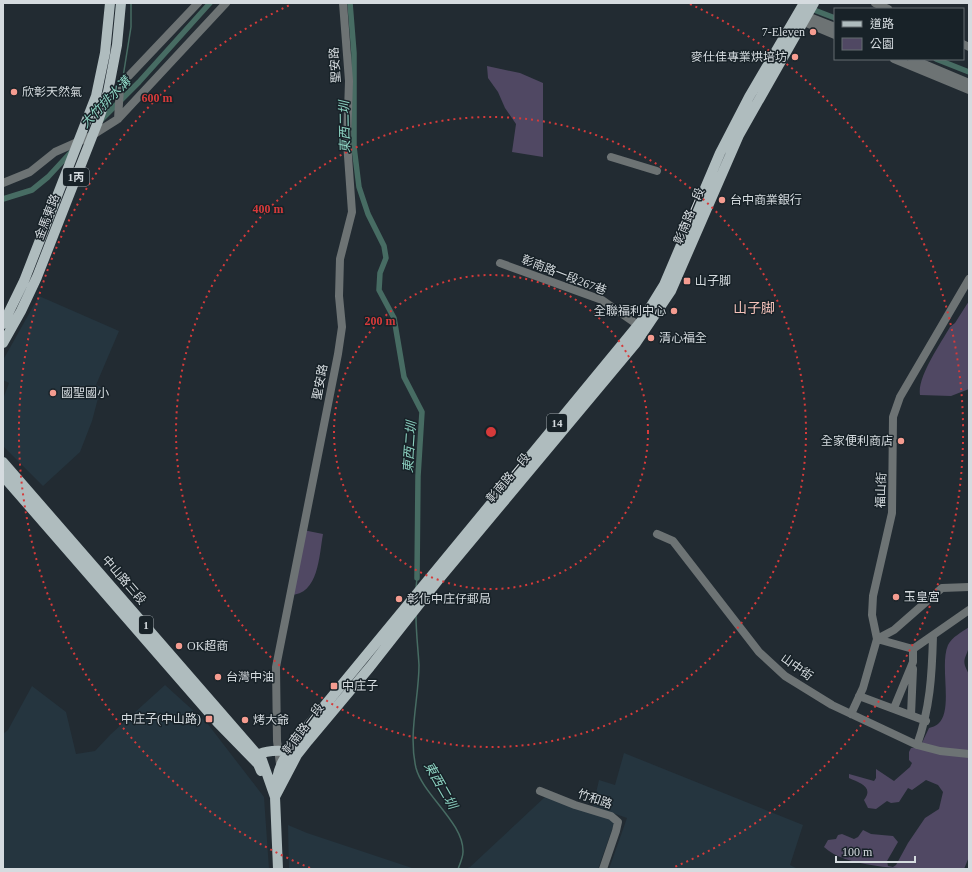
<svg xmlns="http://www.w3.org/2000/svg" width="972" height="872" viewBox="0 0 972 872" font-family="'Times New Roman','Noto Sans TC',serif">
<rect width="100%" height="100%" fill="#222b32"/>
<!-- built -->
<path fill="#25353f" d="M 39,296 L 119,331 L 96,385 L 101,387 L 92,421 L 80,452 L 43,486 L 3,446 L 3,399 L 9,383 L 3,380 L 3,360 Z
M 165,685 L 207,723 L 264,797 L 269,869 L 3,869 L 3,734 L 8,730 L 32,686 L 66,712 L 76,754 L 95,751 L 111,734 Z
M 624,753 L 803,825 L 790,865 L 798,869 L 609,869 L 627,818 L 593,806 L 599,780 L 615,785 Z
M 546,796 L 615,821 L 598,869 L 465,869 L 470,867 Z
M 288,825 L 307,833 L 415,869 L 289,869 Z"/>
<!-- green -->
<path fill="#504863" d="M 487,66 L 520,73 L 543,83 L 543,157 L 512,152 L 516,124 L 505,108 L 498,92 L 488,78 Z
M 969,301 L 969,389 L 951,396 L 920,395 C 917,377 941,343 950,327 L 955,323 Z
M 303,530 L 323,534 C 319,555 319,595 290,595 Z
M 969,627 C 969,633 971,641 969,647 C 965,660 961,660 969,674 L 969,857 L 964,869 C 927,869 850,872 824,847 L 828,840 L 836,839 L 838,835 L 842,834 L 854,839 L 858,837 L 863,830 L 871,834 L 893,836 L 898,842 L 887,861 L 888,866 L 893,867 L 896,865 L 908,843 L 925,818 L 939,809 L 943,792 L 938,785 L 926,780 L 912,790 L 908,788 L 899,802 L 891,803 L 887,801 L 876,809 L 868,808 L 864,800 C 874,787 860,783 849,778 L 849,774 L 874,781 L 876,778 L 876,769 L 894,781 L 910,767 L 912,763 L 909,760 L 909,752 L 911,748 L 920,747 L 929,728 C 932,727 936,726 938,724 C 954,710 939,666 948,645 C 952,637 962,632 969,627 Z"/>
<g fill="none" stroke-linecap="round" stroke-linejoin="round">
<!-- stream -->
<path stroke="#476c63" stroke-width="1.5" d="M 123,77 L 131,27 L 131,3
M 416,588 L 417,578
M 416,616 C 416,632 418,648 419,665 C 419,698 408,734 416,768 C 423,795 464,823 463,852 C 463,857 460,864 458,869"/>
<!-- canal -->
<path stroke="#476c63" stroke-width="5.5" d="M 350,3 L 354,53 L 354,147 L 359,187 L 368,214 L 384,246 L 386,258 L 380,273 L 379,290 L 394,318 L 404,377 L 422,412 L 418,476 L 417,578
M 809,8 L 835,18
M 936,59 L 969,72
M 101,120 L 139,82 L 210,3
M 3,199 L 32,190 L 48,177 L 72,151"/>
<!-- minor -->
<path stroke="#6d7374" stroke-width="8" d="M 875,3 L 888,9
M 807,16 L 835,27
M 804,22 L 835,35
M 963,44 L 969,47
M 894,59 L 969,90
M 912,59 L 969,83
M 118,119 L 120,88 L 124,81 L 198,3
M 611,157 L 657,171
M 3,183 L 30,172 L 55,152 L 91,136 L 118,119 L 226,3
M 500,263 L 602,300 L 638,325
M 657,534 L 673,541 L 759,652 L 785,676 L 832,705 L 917,745 L 940,751 L 969,754
M 877,639 L 894,630 L 942,588 L 969,587
M 877,639 L 913,649
M 913,649 L 969,610
M 859,696 L 926,721
M 894,708 L 913,662 L 913,649
M 851,714 L 863,688 L 877,639 L 872,615 L 873,596 L 892,513 L 893,417 L 900,397 L 969,279
M 911,715 L 913,669
M 917,745 C 930,709 932,675 933,636
M 280,764 L 277,741 L 276,667 L 338,354 L 342,327 L 339,296 L 340,259 L 352,212 L 347,142 L 349,81 L 343,3
M 540,791 L 575,805 L 611,816 L 618,822 L 616,831 L 603,869"/>
<!-- major -->
<path stroke="#afbcbe" stroke-width="10" d="M 3,324 L 24,281 L 96,96 L 105,53 L 110,3
M 3,343 L 21,311 L 37,277 L 97,124 L 108,92 L 117,45 L 121,3
M 3,462 L 262,760 L 275,797 L 278,869
M 3,476 L 217,722 L 258,764 L 261,771
M 253,758 C 262,750 282,749 293,753
M 275,795 C 276,767 285,755 302,733 L 643,319 L 664,285 L 720,153 L 749,97 L 804,3
M 275,797 L 297,755 L 308,741 L 370,667 L 440,578 L 636,343 L 671,291 L 739,135 L 814,3"/>
</g>
<!-- distance rings -->
<g fill="none" stroke="#d63a3a" stroke-width="2" stroke-dasharray="2 4">
<circle cx="491" cy="432" r="157"/>
<circle cx="491" cy="432" r="315"/>
<path d="M310 868A472 472 0 0 1 292 4M690 4A472 472 0 0 1 672 868"/>
</g>
<!-- markers -->
<g fill="#f59c90" stroke="#182228" stroke-width="1.5">
<circle cx="813" cy="32" r="4"/>
<circle cx="795" cy="57" r="4"/>
<circle cx="14" cy="92" r="4"/>
<circle cx="722" cy="200" r="4"/>
<rect x="683" y="277" width="8" height="8" rx="2"/>
<circle cx="674" cy="311" r="4"/>
<circle cx="651" cy="338" r="4"/>
<circle cx="53" cy="393" r="4"/>
<circle cx="901" cy="441" r="4"/>
<circle cx="896" cy="597" r="4"/>
<circle cx="399" cy="599" r="4"/>
<circle cx="179" cy="646" r="4"/>
<circle cx="218" cy="677" r="4"/>
<rect x="330" y="682" width="8" height="8" rx="2"/>
<rect x="205" y="715" width="8" height="8" rx="2"/>
<circle cx="245" cy="720" r="4"/>
</g>
<g text-anchor="middle" stroke-width="3" stroke-linejoin="round" paint-order="stroke">
<!-- shield labels -->
<g fill="#182228" stroke="#9ca4a8" stroke-width="1">
<rect x="63" y="168" width="26" height="18" rx="3"/>
<rect x="547" y="414" width="20" height="18" rx="3"/>
<rect x="139" y="616" width="14" height="18" rx="3"/>
</g>
<g font-size="11" font-weight="bold" fill="#d5dbdf">
<text x="76" y="181">1丙</text>
<text x="557" y="427">14</text>
<text x="146" y="629">1</text>
</g>
<!-- poi labels -->
<g font-size="12" fill="#d5dbdf" stroke="#182228" text-anchor="start">
<text x="805" y="36" text-anchor="end">7-Eleven</text>
<text x="787" y="61" text-anchor="end">麥仕佳專業烘培坊</text>
<text x="22" y="96">欣彰天然氣</text>
<text x="730" y="204">台中商業銀行</text>
<text x="695" y="285">山子脚</text>
<text x="666" y="315" text-anchor="end">全聯福利中心</text>
<text x="659" y="342">清心福全</text>
<text x="61" y="397">國聖國小</text>
<text x="893" y="445" text-anchor="end">全家便利商店</text>
<text x="904" y="601">玉皇宮</text>
<text x="407" y="603">彰化中庄仔郵局</text>
<text x="187" y="650">OK超商</text>
<text x="226" y="681">台灣中油</text>
<text x="342" y="690">中庄子</text>
<text x="201" y="723" text-anchor="end">中庄子(中山路)</text>
<text x="253" y="724">烤大爺</text>
</g>
<!-- street labels -->
<g font-size="12" fill="#d5dbdf" stroke="#182228">
<text transform="translate(335 65) rotate(-94)" y="4">聖安路</text>
<text transform="translate(689 216) rotate(-67)" y="4">彰南路一段</text>
<text transform="translate(47 217) rotate(-69)" y="4">金馬東路</text>
<text transform="translate(564 275) rotate(21)" y="4">彰南路一段267巷</text>
<text transform="translate(320 382) rotate(-79)" y="4">聖安路</text>
<text transform="translate(508 478) rotate(-50)" y="4">彰南路一段</text>
<text transform="translate(881 490) rotate(-88)" y="4">福山街</text>
<text transform="translate(124 580) rotate(49)" y="4">中山路三段</text>
<text transform="translate(797 667) rotate(36)" y="4">山中街</text>
<text transform="translate(303 729) rotate(-53)" y="4">彰南路一段</text>
<text transform="translate(595 799) rotate(19)" y="4">竹和路</text>
</g>
<!-- water labels -->
<g font-size="13" font-style="italic" fill="#8cd2c1" stroke="#182228">
<text transform="translate(105 102) rotate(-46)" y="5">大竹排水溝</text>
<text transform="translate(344 127) rotate(-91)" y="5">東西二圳</text>
<text transform="translate(409 447) rotate(-86)" y="5">東西二圳</text>
<text transform="translate(441 785) rotate(60)" y="5">東西二圳</text>
</g>
<!-- quarter labels -->
<g font-size="14" fill="#f5c2ba" stroke="#182228">
<text x="754" y="313">山子脚</text>
</g>
</g>
<circle cx="491" cy="432" r="6" fill="#d63a3a" stroke="#182228" stroke-width="2"/>
<g font-size="12" text-anchor="middle" font-weight="bold" fill="#d63a3a" stroke="#182228" stroke-width="3" stroke-linejoin="round" paint-order="stroke">
<text x="157" y="102">600 m</text>
<text x="268" y="213">400 m</text>
<text x="380" y="325">200 m</text>
</g>
<!-- border -->
<rect width="972" height="872" fill="none" stroke="#d5dbdf" stroke-width="8"/>
<!-- legend -->
<rect x="834" y="8" width="130" height="52" fill="#182228" stroke="#646c71"/>
<rect x="842" y="21" width="20" height="6" fill="#afbcbe" stroke="#646c71"/>
<text x="870" y="28" font-size="12" fill="#d5dbdf">道路</text>
<rect x="842" y="38" width="20" height="12" fill="#504863" stroke="#646c71"/>
<text x="870" y="48" font-size="12" fill="#d5dbdf">公園</text>
<!-- scale -->
<path d="M836 856v6h79v-6" fill="none" stroke="#d5dbdf" stroke-width="2"/>
<text x="842" y="856" font-size="12" fill="#d5dbdf" stroke="#182228" stroke-width="3" paint-order="stroke">100 m</text>
</svg>
